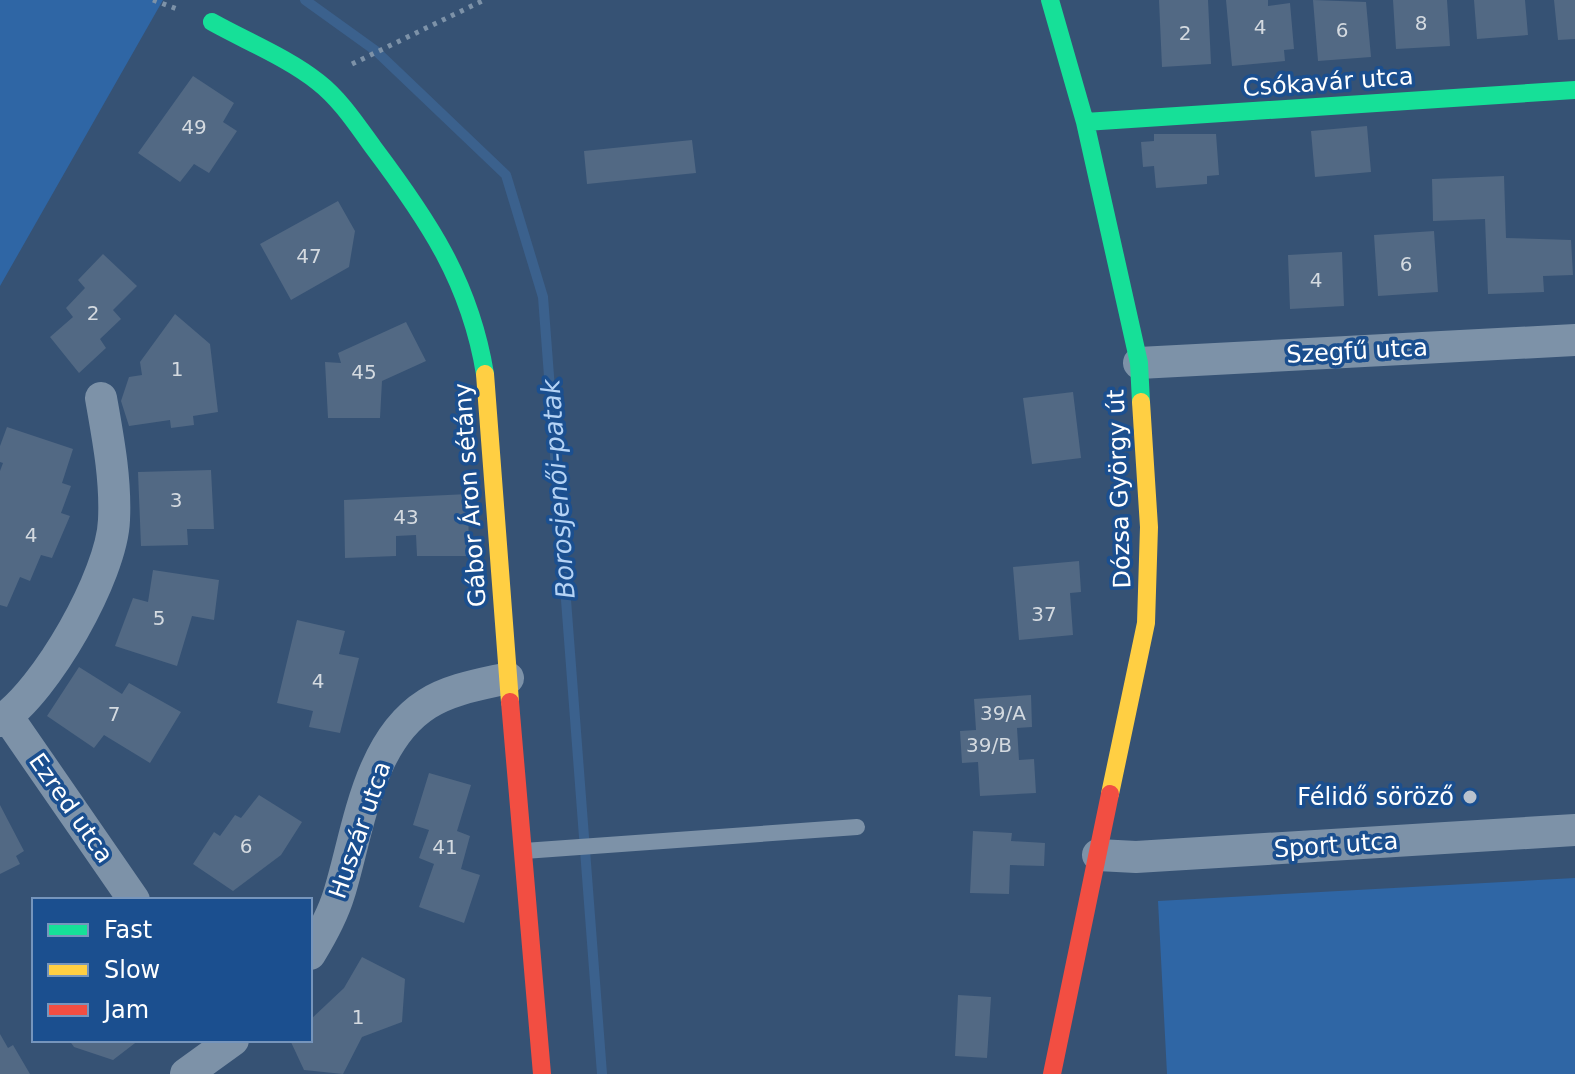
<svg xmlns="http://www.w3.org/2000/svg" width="1575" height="1074" viewBox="0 0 1575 1074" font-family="'DejaVu Sans',sans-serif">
<rect width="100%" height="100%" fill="#365274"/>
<!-- green -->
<path fill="#2f66a5" d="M 0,0 L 163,0 L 0,286 Z
M 1575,878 L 1575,1074 L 1167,1074 L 1158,901 Z"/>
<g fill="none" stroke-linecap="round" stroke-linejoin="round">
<!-- stream -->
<path stroke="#3b618d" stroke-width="10" d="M 305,0 L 376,51 L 506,175 L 543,297 L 602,1074"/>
</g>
<!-- building -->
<path fill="#526984" d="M 1159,0 L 1208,0 L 1211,64 L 1162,67 Z
M 1226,0 L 1268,0 L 1268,6 L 1290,3 L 1294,49 L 1284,50 L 1285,61 L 1232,66 Z
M 1313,0 L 1366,2 L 1371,57 L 1318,61 Z
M 1393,0 L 1447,0 L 1450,46 L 1396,49 Z
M 1474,0 L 1525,0 L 1528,35 L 1477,39 Z
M 1554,0 L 1575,0 L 1575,39 L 1558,40 Z
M 193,76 L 234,103 L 223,122 L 237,131 L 209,173 L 194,164 L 180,182 L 138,153 Z
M 1367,126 L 1371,172 L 1315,177 L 1311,131 Z
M 1154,134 L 1216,134 L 1219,175 L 1207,176 L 1207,184 L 1156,188 L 1154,166 L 1143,167 L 1141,142 L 1154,141 Z
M 692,140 L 696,173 L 587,184 L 584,151 Z
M 1504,176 L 1506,238 L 1571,240 L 1573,275 L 1543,276 L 1544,292 L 1488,294 L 1485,219 L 1433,221 L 1432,179 Z
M 338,201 L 355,231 L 349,267 L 291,300 L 260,244 Z
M 1434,231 L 1438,292 L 1378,296 L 1374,235 Z
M 1342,252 L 1344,306 L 1290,309 L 1288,255 Z
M 103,254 L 137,286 L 113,310 L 121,319 L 100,339 L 106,348 L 79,373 L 50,337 L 73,317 L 66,308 L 85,288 L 78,280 Z
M 175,314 L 210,344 L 218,412 L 193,416 L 194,425 L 171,428 L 170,420 L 129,426 L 121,401 L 129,377 L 142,375 L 140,362 Z
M 406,322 L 426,361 L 382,381 L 380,418 L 328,418 L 325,362 L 341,363 L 338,353 Z
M 1073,392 L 1081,458 L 1032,464 L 1023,398 Z
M 7,427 L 73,449 L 62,483 L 71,486 L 61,513 L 70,516 L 52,558 L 41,555 L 30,581 L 20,577 L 7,607 L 0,605 L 0,471 L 3,463 L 0,462 L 0,446 Z
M 211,470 L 214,529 L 187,529 L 188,545 L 141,546 L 138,472 Z
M 468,494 L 469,556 L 417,556 L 416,535 L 396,536 L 396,556 L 345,558 L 344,500 Z
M 1079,561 L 1081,592 L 1070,593 L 1073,635 L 1019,640 L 1013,567 Z
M 153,570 L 219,580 L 214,620 L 192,616 L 177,666 L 115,646 L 133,598 L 148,602 Z
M 297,620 L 345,631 L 339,654 L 359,658 L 340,733 L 309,727 L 313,711 L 277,703 Z
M 79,667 L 122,694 L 129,683 L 181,712 L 150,763 L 104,735 L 94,748 L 47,716 Z
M 1031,695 L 1032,727 L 1017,728 L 1019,760 L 1034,759 L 1036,793 L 980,796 L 978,762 L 962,763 L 960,731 L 976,730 L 974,699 Z
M 429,773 L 471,785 L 457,831 L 470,836 L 461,869 L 480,875 L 464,923 L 419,907 L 434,864 L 419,858 L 429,830 L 413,825 Z
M 259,795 L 302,822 L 281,855 L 233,891 L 193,864 L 214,832 L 220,836 L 235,815 L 241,818 Z
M 0,805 L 24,851 L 16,856 L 20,864 L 0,874 Z
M 973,831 L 1012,833 L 1011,841 L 1045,843 L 1044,866 L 1010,865 L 1009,894 L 970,893 Z
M 362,957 L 405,979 L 402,1022 L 362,1037 L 343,1074 L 304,1070 L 290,1040 L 310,1040 L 310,1020 L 344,988 Z
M 958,995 L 991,997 L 987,1058 L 955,1056 Z
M 0,1034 L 8,1048 L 13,1045 L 30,1074 L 0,1074 Z
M 69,1040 L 139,1040 L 113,1060 L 74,1047 Z"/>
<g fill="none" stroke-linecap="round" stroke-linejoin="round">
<!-- path -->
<path stroke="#7d92a8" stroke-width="5" stroke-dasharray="4 6" stroke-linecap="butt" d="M 153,0 L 177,9
M 352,64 L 484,0"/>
<!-- lane -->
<path stroke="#7d92a8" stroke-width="16" d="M 524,851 L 857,827"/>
<!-- street -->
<path stroke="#7d92a8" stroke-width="32" d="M 1139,363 L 1575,340
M 7,716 L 134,900
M 0,721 C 46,691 112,575 114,520 C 116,479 108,438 101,398
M 1098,855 L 1136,857 L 1575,830
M 310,954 C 321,936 333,914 339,894 C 358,833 367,742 427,704 C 450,689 482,684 508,678
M 186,1074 L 233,1040"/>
<!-- fast -->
<path stroke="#16e098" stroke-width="18" d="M 1050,0 L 1085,122 L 1139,363 L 1141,402
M 212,22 C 246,41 288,58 318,82 C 340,99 357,125 373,147 C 428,220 470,282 485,374
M 1085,122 L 1575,90"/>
<!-- slow -->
<path stroke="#ffcf43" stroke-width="18" d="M 485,374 L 510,702
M 1110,794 L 1146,623 L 1149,527 L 1141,402"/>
<!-- jam -->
<path stroke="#f24e42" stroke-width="18" d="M 510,702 L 542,1074
M 1052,1074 L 1110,794"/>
</g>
<!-- markers -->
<circle fill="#b9c2ce" stroke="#1b4f8f" stroke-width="3" cx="1470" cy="797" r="8"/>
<g text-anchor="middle" stroke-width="7" stroke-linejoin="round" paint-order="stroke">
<!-- number labels -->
<g font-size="20" fill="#d4dae0">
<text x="1421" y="30">8</text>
<text x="1260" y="34">4</text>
<text x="1342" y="37">6</text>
<text x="1185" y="40">2</text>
<text x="194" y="134">49</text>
<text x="309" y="263">47</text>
<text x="1406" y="271">6</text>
<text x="1316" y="287">4</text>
<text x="93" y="320">2</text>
<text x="177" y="376">1</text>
<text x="364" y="379">45</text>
<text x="176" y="507">3</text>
<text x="406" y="524">43</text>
<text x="31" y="542">4</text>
<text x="1044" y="621">37</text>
<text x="159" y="625">5</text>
<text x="318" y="688">4</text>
<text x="1003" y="720">39/A</text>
<text x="114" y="721">7</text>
<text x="989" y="752">39/B</text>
<text x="246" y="853">6</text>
<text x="445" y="854">41</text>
<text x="358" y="1024">1</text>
</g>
<!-- street labels -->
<g font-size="24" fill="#fff" stroke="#1b4f8f">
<text transform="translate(1328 82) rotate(-4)" y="8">Csókavár utca</text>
<text transform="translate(1357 351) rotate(-3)" y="8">Szegfű utca</text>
<text transform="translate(1119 489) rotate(-92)" y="8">Dózsa György út</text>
<text transform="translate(470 495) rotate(-94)" y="8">Gábor Áron sétány</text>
<text transform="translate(71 808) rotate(55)" y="8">Ezred utca</text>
<text transform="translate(360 830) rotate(-71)" y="8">Huszár utca</text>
<text transform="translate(1336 845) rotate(-4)" y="8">Sport utca</text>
</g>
<!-- poi labels -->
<g font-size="24" fill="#fff" stroke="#1b4f8f" text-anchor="end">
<text x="1454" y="805">Félidő söröző</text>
</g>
<!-- water labels -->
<g font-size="26" font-style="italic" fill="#b5d3f5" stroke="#1b4f8f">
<text transform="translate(558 489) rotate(-94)" y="9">Borosjenői-patak</text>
</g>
</g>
<!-- legend -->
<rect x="32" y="898" width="280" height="144" fill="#1b4f8f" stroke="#7695bc" stroke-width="2"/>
<rect x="48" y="924" width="40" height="12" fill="#16e098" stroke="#7695bc" stroke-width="2"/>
<text x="104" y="938" font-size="24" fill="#ffffff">Fast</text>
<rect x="48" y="964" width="40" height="12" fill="#ffcf43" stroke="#7695bc" stroke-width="2"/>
<text x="104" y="978" font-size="24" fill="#ffffff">Slow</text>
<rect x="48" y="1004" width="40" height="12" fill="#f24e42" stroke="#7695bc" stroke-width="2"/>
<text x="104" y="1018" font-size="24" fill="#ffffff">Jam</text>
</svg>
